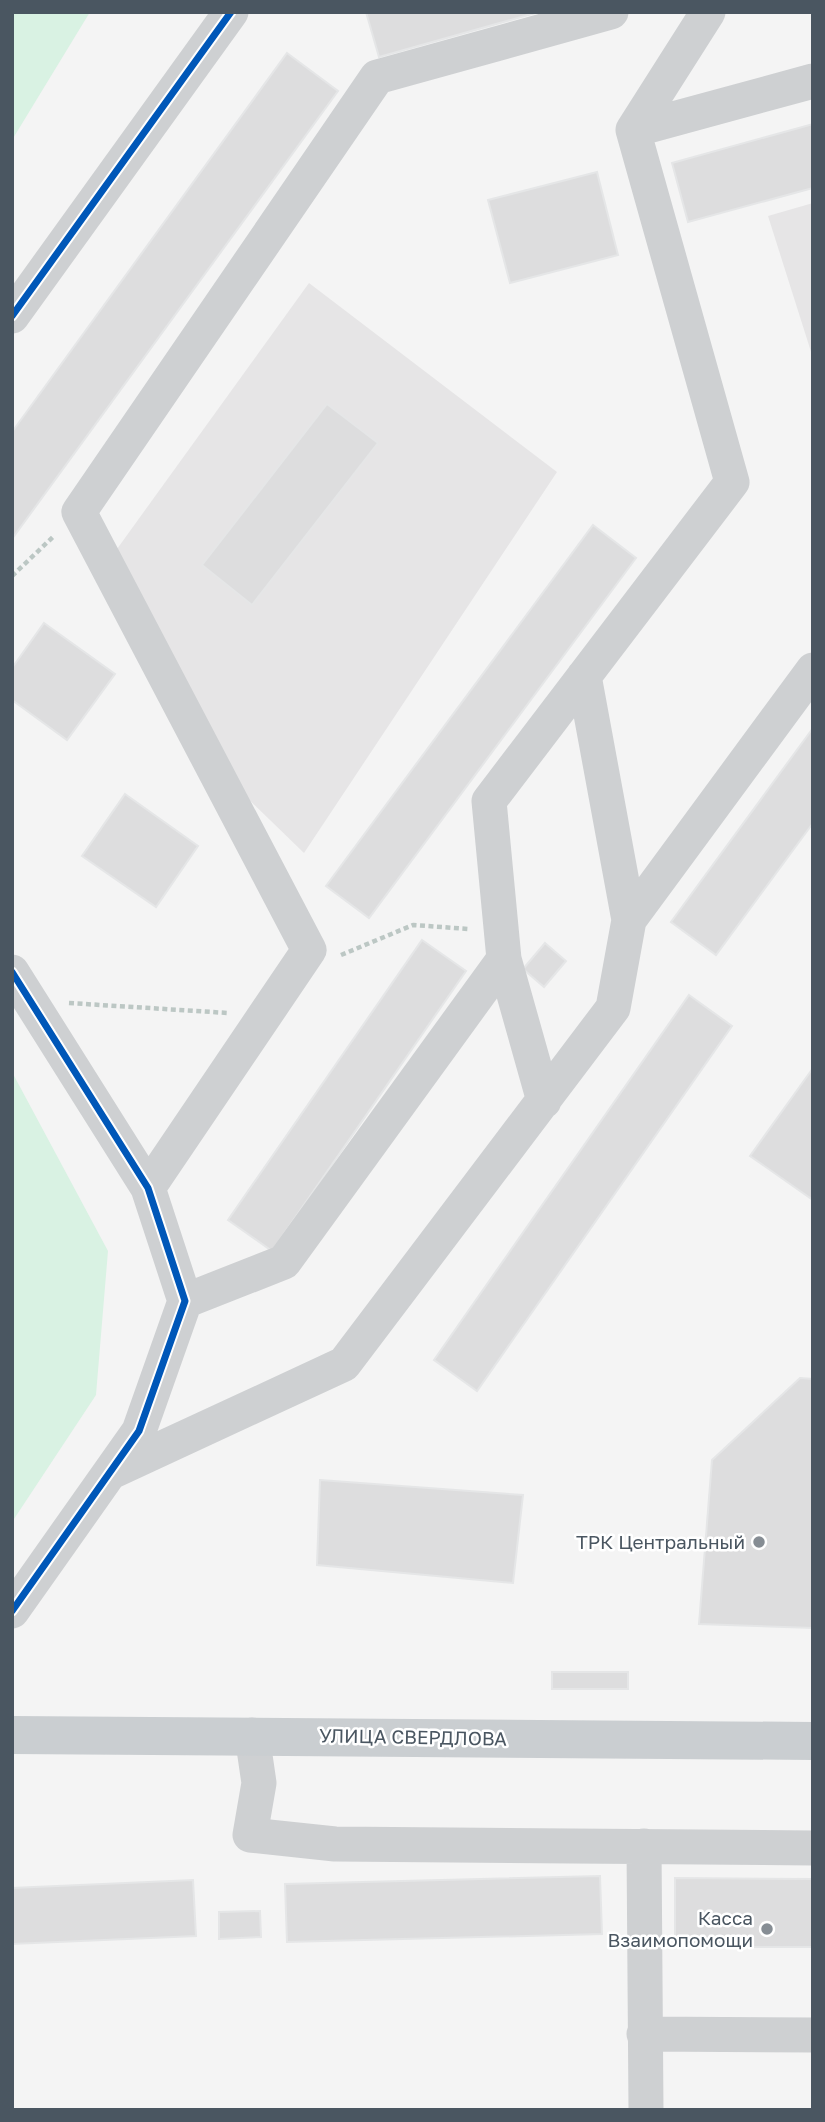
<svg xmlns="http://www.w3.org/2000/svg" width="825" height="2122" viewBox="0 0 825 2122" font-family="'Golos Text',sans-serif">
<rect width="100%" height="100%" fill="#f4f4f4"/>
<!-- education -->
<path fill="#e6e5e6" d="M 813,203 L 813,358 L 768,216 Z
M 309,283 L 557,472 L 304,853 L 242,793 L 117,549 Z"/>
<!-- green -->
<path fill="#d9f2e3" d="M 12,12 L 90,12 L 12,140 Z
M 12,1072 L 108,1251 L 96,1395 L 12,1522 Z"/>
<!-- building -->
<path fill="#ddddde" stroke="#e5e6e7" stroke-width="2" d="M 366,12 L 539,12 L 379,57 Z
M 287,53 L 338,91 L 12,539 L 12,432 Z
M 813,124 L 813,188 L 688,222 L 672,163 Z
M 597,172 L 618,255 L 510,283 L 488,200 Z
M 327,404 L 378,443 L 252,605 L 202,565 Z
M 593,525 L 636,558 L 369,918 L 326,886 Z
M 44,623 L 115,674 L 67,740 L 12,700 L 12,668 Z
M 813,728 L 813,823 L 716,955 L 671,922 Z
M 125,794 L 198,846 L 156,907 L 82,856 Z
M 422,940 L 466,971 L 272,1251 L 228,1220 Z
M 545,943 L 566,961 L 544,987 L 523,969 Z
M 689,995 L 732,1026 L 477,1391 L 434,1360 Z
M 813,1068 L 813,1200 L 750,1156 Z
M 800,1378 L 813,1379 L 813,1628 L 699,1624 L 712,1460 Z
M 320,1480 L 523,1495 L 513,1583 L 317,1565 Z
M 552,1672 L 628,1672 L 628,1689 L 552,1689 Z
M 600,1876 L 602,1934 L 287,1942 L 285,1884 Z
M 675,1878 L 813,1879 L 813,1947 L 675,1947 Z
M 193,1880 L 196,1936 L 12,1944 L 12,1888 Z
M 260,1911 L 261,1937 L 219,1939 L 219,1912 Z
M 677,2109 L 813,2109 L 813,2110 L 677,2110 Z"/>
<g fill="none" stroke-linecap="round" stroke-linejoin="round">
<!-- path -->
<path stroke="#bcc7c4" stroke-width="4.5" stroke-dasharray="5 3.5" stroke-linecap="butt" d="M 12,576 L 55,535
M 341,955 L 413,925 L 469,929
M 69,1003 L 228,1013"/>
<!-- minor -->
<path stroke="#ced0d2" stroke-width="35" d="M 633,130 L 708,12
M 12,316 L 231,12
M 584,676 L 629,920
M 12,972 L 148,1188 L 185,1301 L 139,1431 L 12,1611
M 544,1101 L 504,959 L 489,801 L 732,482 L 633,130 L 813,81
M 148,1188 L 309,950 L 79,512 L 377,77 L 611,12
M 185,1301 L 284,1262 L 504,959
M 113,1471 L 344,1364 L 613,1008 L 629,920 L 813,670
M 252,1735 L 259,1783 L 250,1835 L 335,1844 L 813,1848
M 644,1846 L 646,2110
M 644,2034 L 813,2035"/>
<!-- major -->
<path stroke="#caced1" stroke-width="38" d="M 12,1735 L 813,1741"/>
<!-- cycleway casing -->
<g stroke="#fff" stroke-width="11">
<path id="cycleway" d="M 12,316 L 231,12
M 12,972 L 148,1188 L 185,1301 L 139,1431 L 12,1611"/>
</g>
<!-- cycleway -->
<use href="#cycleway" stroke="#0057b8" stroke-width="7"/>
</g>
<!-- markers -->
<g fill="#868d94" stroke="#fff" stroke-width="2.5">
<circle cx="759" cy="1542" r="7"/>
<circle cx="767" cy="1929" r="7"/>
</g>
<g text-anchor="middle" stroke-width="5" stroke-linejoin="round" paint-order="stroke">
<!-- poi labels -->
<g font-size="19" fill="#4a5661" stroke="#fff" text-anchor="end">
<text x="745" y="1549">ТРК Центральный</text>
<text x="753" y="1925">Касса<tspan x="753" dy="22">Взаимопомощи</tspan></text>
</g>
<!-- street labels -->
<g font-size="19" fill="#4a5661" stroke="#fff">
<text transform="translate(413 1737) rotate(1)" y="7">УЛИЦА СВЕРДЛОВА</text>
</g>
</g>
<!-- border -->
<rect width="825" height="2122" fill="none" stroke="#4a5661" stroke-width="28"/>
</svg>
